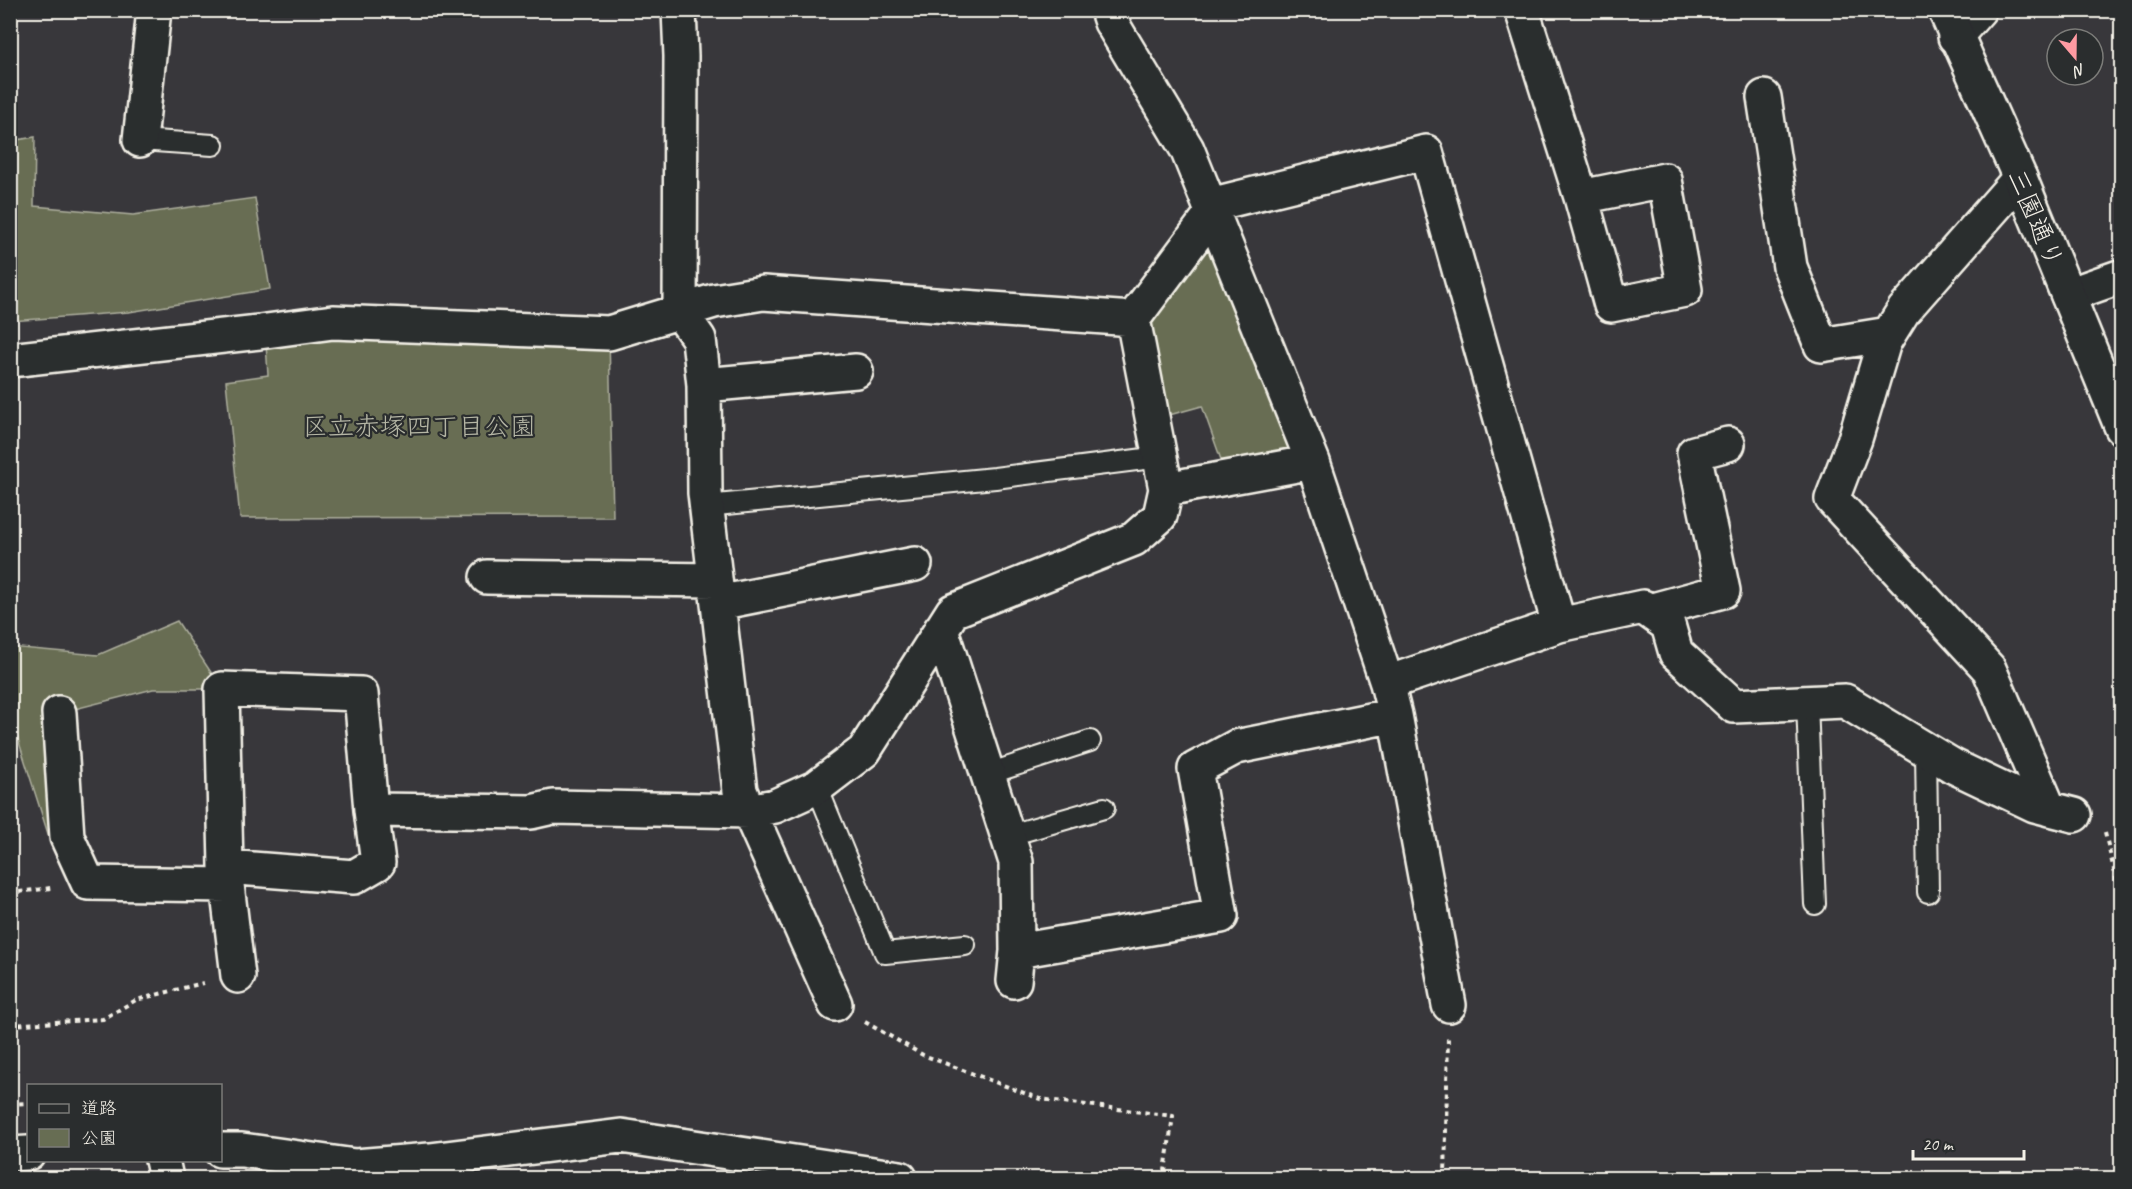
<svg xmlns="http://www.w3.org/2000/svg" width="2132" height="1189" viewBox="0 0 2132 1189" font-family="Caveat,'Klee One',sans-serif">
<rect width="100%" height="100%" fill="#38373b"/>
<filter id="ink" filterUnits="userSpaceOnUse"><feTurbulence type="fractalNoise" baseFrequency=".0167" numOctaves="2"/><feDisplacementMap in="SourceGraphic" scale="12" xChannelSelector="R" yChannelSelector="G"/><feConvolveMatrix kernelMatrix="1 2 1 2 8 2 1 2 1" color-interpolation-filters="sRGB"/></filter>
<g filter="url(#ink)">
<!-- green -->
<path fill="#676d53" stroke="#aeaf9e" stroke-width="1.5" d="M 35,137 L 34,206 L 133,215 L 255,198 L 270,289 L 129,312 L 11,321 L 11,141 Z
M 1212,231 L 1305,458 L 1225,471 L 1202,406 L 1162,417 L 1141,324 Z
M 327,334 L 609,336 L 613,517 L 240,518 L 226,381 L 268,375 L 266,343 Z
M 177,621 L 222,689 L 153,689 L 59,713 L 67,837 L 49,837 L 11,717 L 10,647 L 98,655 Z"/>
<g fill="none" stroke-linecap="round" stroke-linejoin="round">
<!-- service casing -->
<g stroke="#f4f1e8" stroke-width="24">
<path id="service" d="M 140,140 L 213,145
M 706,506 L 995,478 L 1160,457
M 1807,703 L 1815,904
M 1926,750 L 1928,892
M 988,774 L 1090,741
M 817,787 L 885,953 L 965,945
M 1007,836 L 1104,808"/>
</g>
<!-- minor casing -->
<g stroke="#f4f1e8" stroke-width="38">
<path id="minor" d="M 679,10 L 681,56 L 680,312 L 699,339 L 704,385 L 705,493 L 740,791 L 835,1004
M 1107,10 L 1111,22 L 1187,149 L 1313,462 L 1387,683 L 1395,715 L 1449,1005
M 1522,10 L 1581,197 L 1611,305 L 1685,290 L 1665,180 L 1581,197
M 1955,37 L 1979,10
M 1764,97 L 1790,267 L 1821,345 L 1889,334
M 140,140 L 154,10
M 2020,178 L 1904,310 L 1884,342 L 1855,439 L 1832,499 L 1989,669 L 2049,809
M 1210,205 L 1426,152 L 1559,625
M 2068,295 L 2122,276
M 10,360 L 259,332 L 333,322 L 609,333 L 714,301 L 763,293 L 1133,319 L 1213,212
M 704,385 L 856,371
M 1166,489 L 1313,462
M 487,577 L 715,580
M 718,603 L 915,564
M 1649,611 L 1723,591 L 1694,453 L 1728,444
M 941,629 L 1016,862 L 1017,951 L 1014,981
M 1387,683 L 1559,625 L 1643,607 L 1668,625 L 1676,653 L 1734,706 L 1845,701 L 1953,766 L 2035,805 L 2074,815
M 59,713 L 67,837 L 88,883 L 227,885 L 226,867 L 222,689 L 361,694 L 371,810 L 378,863 L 354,877 L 226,867
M 371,810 L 531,812 L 553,807 L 748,811 L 775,806 L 817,787 L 864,751 L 953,611 L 1134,539 L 1160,516 L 1166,489 L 1133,319
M 227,885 L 238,976
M 1017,951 L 1221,916 L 1195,769 L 1236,747 L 1395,715
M 220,1150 L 242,1150 L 355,1166 L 430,1160 L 621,1136 L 900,1178
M 10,1154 L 28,1153
M 162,1160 L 166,1178"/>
</g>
<!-- tertiary casing -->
<g stroke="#f4f1e8" stroke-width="38">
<path id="tertiary" d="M 1945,10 L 2020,178 L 2122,428"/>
</g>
<!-- path -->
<path stroke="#f4f1e8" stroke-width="4" stroke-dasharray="4.5 4.5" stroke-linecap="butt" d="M 2105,833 L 2122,903
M 10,893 L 51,888
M 865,1022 L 923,1055 L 1040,1099 L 1173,1116 L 1164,1178
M 10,1025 L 103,1019 L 136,1000 L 203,983
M 10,1104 L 28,1103
M 1445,1178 L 1448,1038"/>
<!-- service -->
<use href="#service" stroke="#2a2d2e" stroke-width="20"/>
<!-- minor -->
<use href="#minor" stroke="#2a2d2e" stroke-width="33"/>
<!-- tertiary -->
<use href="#tertiary" stroke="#2a2d2e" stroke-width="33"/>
</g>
</g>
<g text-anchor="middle" stroke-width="4.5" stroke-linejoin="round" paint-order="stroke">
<!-- street labels -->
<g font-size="26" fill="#f4f1e8" stroke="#2a2d2e">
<text transform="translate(2036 218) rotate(67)" y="9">三園通り</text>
</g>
<!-- park labels -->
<g font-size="26" fill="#b5b6a5" stroke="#2a2d2e">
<text x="419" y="435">区立赤塚四丁目公園</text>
</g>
</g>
<!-- margin -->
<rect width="2132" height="1189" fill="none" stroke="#2a2d2e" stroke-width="36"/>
<rect x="18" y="18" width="2096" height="1153" fill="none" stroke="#f4f1e8" stroke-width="2" filter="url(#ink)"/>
<!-- legend -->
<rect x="27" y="1084" width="195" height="78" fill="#2a2d2e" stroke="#7b7b78" stroke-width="1.5"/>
<rect x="39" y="1104" width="30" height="9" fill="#2a2d2e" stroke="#7b7b78" stroke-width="1.5"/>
<text x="81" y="1114" font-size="18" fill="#f4f1e8">道路</text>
<rect x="39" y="1129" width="30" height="18" fill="#676d53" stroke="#7b7b78" stroke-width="1.5"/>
<text x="81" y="1144" font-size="18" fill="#f4f1e8">公園</text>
<!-- north arrow -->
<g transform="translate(2075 57) rotate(160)"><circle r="28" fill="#2a2d2e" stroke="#7b7b78" stroke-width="1.5"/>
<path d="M0-4.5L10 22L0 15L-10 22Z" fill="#ff9aa2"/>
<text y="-9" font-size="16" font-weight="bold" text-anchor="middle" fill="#f4f1e8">N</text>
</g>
<!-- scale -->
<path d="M1913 1150v9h111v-9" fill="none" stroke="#f4f1e8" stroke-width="3"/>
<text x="1922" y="1150" font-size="18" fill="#f4f1e8" stroke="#2a2d2e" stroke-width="4.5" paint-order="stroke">20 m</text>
</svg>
